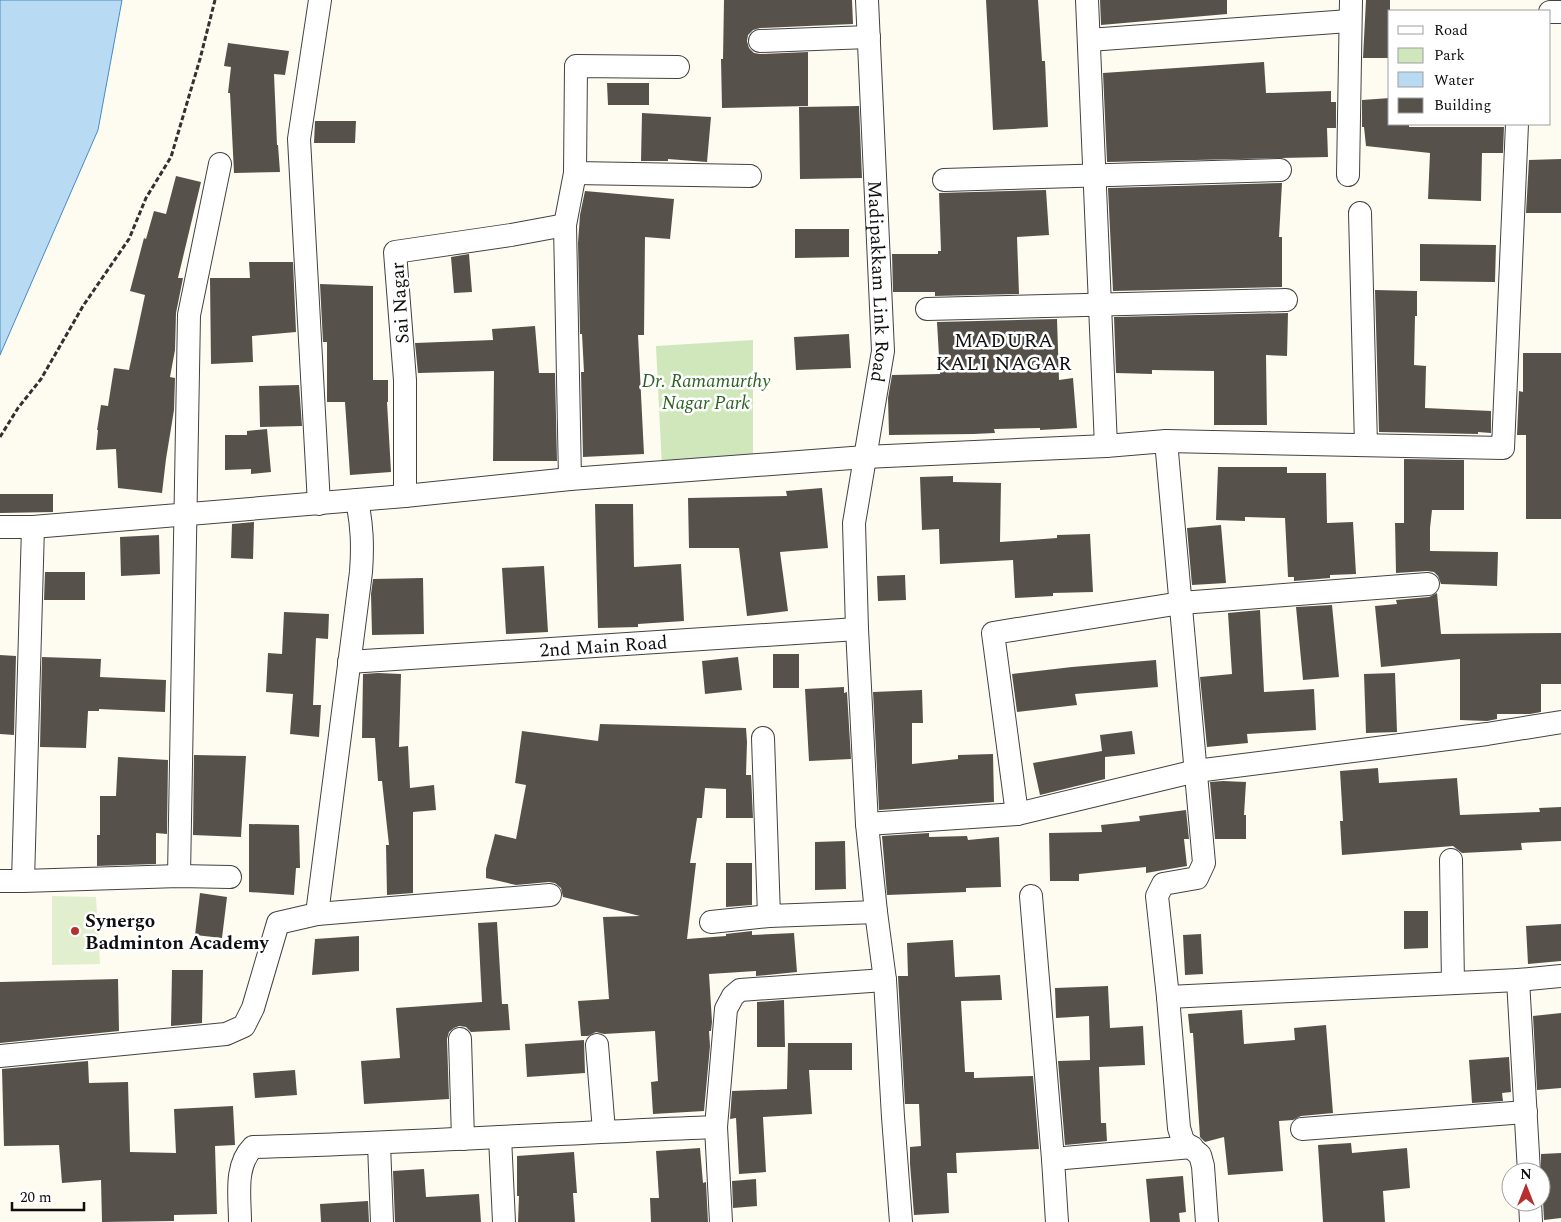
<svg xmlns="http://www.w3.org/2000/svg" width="1561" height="1222" viewBox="0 0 1561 1222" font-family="Spectral,serif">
<rect width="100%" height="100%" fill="#fefcf1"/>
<!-- green -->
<path fill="#d0e7bc" d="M 753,340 L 753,461 L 662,468 L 656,346 Z"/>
<!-- pitch -->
<path fill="#e2efce" d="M 52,896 L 96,897 L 100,964 L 52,965 Z"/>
<!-- water -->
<path fill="#b9daf3" stroke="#448bc6" d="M 0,0 L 122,0 L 98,130 L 0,355 Z"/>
<!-- building -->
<path fill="#57514c" d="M 724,0 L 852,0 L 853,24 L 760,28 L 753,30 L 748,35 L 747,41 L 749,48 L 754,53 L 760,54 L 808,52 L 808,106 L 722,108 L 721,59 L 723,59 Z
M 986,0 L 1038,0 L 1042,61 L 1045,61 L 1048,127 L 993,130 Z
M 1100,0 L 1227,0 L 1227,14 L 1101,25 Z
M 1366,0 L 1390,0 L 1390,58 L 1363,58 Z
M 228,43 L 289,51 L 285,75 L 274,74 L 277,145 L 278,145 L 280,172 L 234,173 L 230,93 L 228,93 L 231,67 L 224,66 Z
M 1264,62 L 1266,93 L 1331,91 L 1331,102 L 1336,102 L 1336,128 L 1327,128 L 1328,157 L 1107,162 L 1103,73 Z
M 607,83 L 649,83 L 649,105 L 608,105 Z
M 1390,98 L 1390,124 L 1409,124 L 1409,127 L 1504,127 L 1503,153 L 1482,153 L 1481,201 L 1428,199 L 1430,153 L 1366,146 L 1364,127 L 1362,127 L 1362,100 Z
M 859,106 L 862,178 L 800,179 L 799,107 Z
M 642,113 L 711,117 L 707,162 L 668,159 L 668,161 L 641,161 Z
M 315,121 L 356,121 L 355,143 L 314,143 Z
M 1561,159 L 1561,213 L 1526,213 L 1529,160 Z
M 176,176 L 201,182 L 178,278 L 183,278 L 176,313 L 175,350 L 170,377 L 175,378 L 174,410 L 166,459 L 162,493 L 118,488 L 116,449 L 96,450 L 98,430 L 97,430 L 101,405 L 108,406 L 114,368 L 129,370 L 145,295 L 130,291 L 144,238 L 146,239 L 154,211 L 166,214 Z
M 1282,183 L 1279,237 L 1282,237 L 1282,287 L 1113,291 L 1108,188 Z
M 1046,190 L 1049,235 L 1017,237 L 1019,294 L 935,296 L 935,292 L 893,292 L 892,254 L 938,254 L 938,251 L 941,251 L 939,193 Z
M 585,191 L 674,199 L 670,239 L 645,237 L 644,335 L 638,335 L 644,454 L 583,457 L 581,372 L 584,372 L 582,334 L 580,334 L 578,243 L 580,215 Z
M 795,229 L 849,229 L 849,257 L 795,258 Z
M 1420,244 L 1496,245 L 1495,282 L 1420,281 Z
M 469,254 L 472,292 L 454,293 L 451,257 Z
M 249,262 L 293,262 L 296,332 L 252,336 L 253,362 L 211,364 L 210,278 L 250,278 Z
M 320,284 L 373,286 L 373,380 L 388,380 L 388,402 L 387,402 L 391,472 L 350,475 L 345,402 L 327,402 L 327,342 L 323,342 Z
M 1375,290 L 1417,291 L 1417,316 L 1415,316 L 1414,365 L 1426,366 L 1425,408 L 1491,411 L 1491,433 L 1478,432 L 1478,434 L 1379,432 Z
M 1288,313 L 1287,356 L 1266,355 L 1267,425 L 1214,425 L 1214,371 L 1152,370 L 1152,374 L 1116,373 L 1114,317 Z
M 1057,319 L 1059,380 L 1073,378 L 1077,428 L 1040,430 L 1040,428 L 994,429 L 995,433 L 973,434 L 889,435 L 888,398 L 892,375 L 940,374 L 937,322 Z
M 535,326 L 539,373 L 555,373 L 557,461 L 493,461 L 494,371 L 418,373 L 415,343 L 493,340 L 492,329 Z
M 849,334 L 851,368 L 796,370 L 794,337 Z
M 1523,353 L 1561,353 L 1561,519 L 1526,519 L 1526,435 L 1517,435 L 1519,391 L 1523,392 Z
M 299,385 L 302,426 L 260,427 L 259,386 Z
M 267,429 L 271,472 L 251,474 L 251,469 L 225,470 L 225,435 L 247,435 L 247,431 Z
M 1404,459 L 1464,460 L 1464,510 L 1432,510 L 1430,528 L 1430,551 L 1498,552 L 1497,586 L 1441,584 L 1438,576 L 1434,572 L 1427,571 L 1396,573 L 1395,523 L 1404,523 Z
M 1218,467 L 1287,467 L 1287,473 L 1326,473 L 1327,523 L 1353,522 L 1356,574 L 1330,575 L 1330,578 L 1294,581 L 1294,577 L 1288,577 L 1285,518 L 1245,517 L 1245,521 L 1216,520 Z
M 953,476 L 953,482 L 1001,483 L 1000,542 L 1057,538 L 1057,535 L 1090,534 L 1093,592 L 1053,593 L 1053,596 L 1015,598 L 1013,560 L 940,564 L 939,529 L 922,530 L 920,477 Z
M 822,488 L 828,548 L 780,552 L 788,611 L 747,616 L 739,548 L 689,548 L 688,498 L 787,496 L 786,491 Z
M 0,494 L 53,494 L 53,512 L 0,513 Z
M 595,504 L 633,504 L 634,567 L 681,564 L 684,621 L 638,624 L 638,627 L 598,628 Z
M 254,522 L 253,559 L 231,558 L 232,524 Z
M 1221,525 L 1226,583 L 1192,585 L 1187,528 Z
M 159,535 L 160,574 L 121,576 L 120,537 Z
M 544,566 L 548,632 L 506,634 L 502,568 Z
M 45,572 L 85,572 L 85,600 L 44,600 Z
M 905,575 L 906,600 L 878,601 L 877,576 Z
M 423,578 L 424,634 L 372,635 L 371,594 L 373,579 Z
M 1437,593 L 1441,634 L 1561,633 L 1561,684 L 1541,684 L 1541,712 L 1530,714 L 1497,714 L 1497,719 L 1487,721 L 1460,720 L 1460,659 L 1381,667 L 1375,606 L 1397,604 L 1396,600 L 1429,597 Z
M 1332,605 L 1339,677 L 1303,680 L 1296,607 Z
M 1260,610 L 1264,692 L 1314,689 L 1316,730 L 1247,734 L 1248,743 L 1207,747 L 1200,677 L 1232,674 L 1228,613 Z
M 284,612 L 329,614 L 328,639 L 316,638 L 313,705 L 321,705 L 319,737 L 290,734 L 293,694 L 266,692 L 268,653 L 282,654 Z
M 773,654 L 799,654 L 799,688 L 773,688 Z
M 0,655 L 16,656 L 14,735 L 0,734 Z
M 42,657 L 101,659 L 100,677 L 166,680 L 165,712 L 99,709 L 99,711 L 88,711 L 86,748 L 40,747 Z
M 738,657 L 742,690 L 705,694 L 702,661 Z
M 1156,660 L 1158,687 L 1075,694 L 1077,705 L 1017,712 L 1012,674 L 1072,667 Z
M 378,673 L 401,674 L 399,747 L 408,746 L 410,788 L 434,785 L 436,810 L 413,812 L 413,893 L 387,895 L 386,845 L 389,845 L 382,781 L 378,781 L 375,738 L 362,738 L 363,674 Z
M 1395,673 L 1397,732 L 1366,733 L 1364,674 Z
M 844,687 L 844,693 L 847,692 L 851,759 L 809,761 L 805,689 Z
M 922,690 L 923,723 L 912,723 L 912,764 L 958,759 L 958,755 L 993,754 L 994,802 L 879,810 L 873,692 Z
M 600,724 L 746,728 L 747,742 L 746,775 L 751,775 L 753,818 L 726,818 L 726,789 L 705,788 L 702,818 L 697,818 L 690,863 L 696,863 L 687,939 L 726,936 L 726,934 L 752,931 L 752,935 L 794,933 L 797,972 L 756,976 L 756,971 L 709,974 L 712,1022 L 711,1031 L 709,1031 L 710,1046 L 704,1111 L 653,1114 L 651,1082 L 658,1081 L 655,1031 L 604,1034 L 596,1032 L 588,1036 L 581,1036 L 578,1001 L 609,999 L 603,917 L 640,916 L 563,897 L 561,888 L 555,883 L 549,882 L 516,885 L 486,878 L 486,869 L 495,834 L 516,839 L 526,785 L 515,783 L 522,731 L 598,741 Z
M 1132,731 L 1135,754 L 1105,757 L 1105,779 L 1040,795 L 1033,763 L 1102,751 L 1100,735 Z
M 194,755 L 246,756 L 241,837 L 193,835 Z
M 118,757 L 168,760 L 167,834 L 156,833 L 156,864 L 97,866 L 97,835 L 100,835 L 100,796 L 116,796 Z
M 1378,768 L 1379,783 L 1457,778 L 1460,815 L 1540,812 L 1539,808 L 1561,807 L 1561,841 L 1521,843 L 1522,850 L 1462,853 L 1453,846 L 1342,855 L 1340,821 L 1343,821 L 1340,771 Z
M 1223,781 L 1246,782 L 1244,815 L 1246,815 L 1246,839 L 1215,839 L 1210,782 Z
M 1186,810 L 1189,839 L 1184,839 L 1187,866 L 1146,873 L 1146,867 L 1079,874 L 1079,881 L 1050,881 L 1049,833 L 1102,832 L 1101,825 L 1140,821 L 1139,816 Z
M 249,824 L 299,825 L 300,868 L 296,868 L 294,895 L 249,892 Z
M 929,833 L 929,837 L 967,836 L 968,840 L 999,837 L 1001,887 L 966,888 L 966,892 L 887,895 L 882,836 Z
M 845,841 L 846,889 L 815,890 L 815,842 Z
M 726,863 L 752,863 L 752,905 L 726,907 Z
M 200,893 L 227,897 L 222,938 L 195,935 Z
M 1404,911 L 1428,911 L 1428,948 L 1404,949 Z
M 497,922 L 502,1004 L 508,1004 L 510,1030 L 471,1032 L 466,1027 L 459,1026 L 454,1028 L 449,1032 L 447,1039 L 449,1099 L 364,1104 L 361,1061 L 400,1058 L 396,1008 L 482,1002 L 478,923 Z
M 1561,924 L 1561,961 L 1528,964 L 1526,926 Z
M 1201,934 L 1203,974 L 1185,975 L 1183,935 Z
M 359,936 L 359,971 L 312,975 L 315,939 Z
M 953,940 L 955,977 L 1000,975 L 1002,1000 L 961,1001 L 965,1072 L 974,1072 L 974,1078 L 1033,1076 L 1039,1149 L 956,1153 L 957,1173 L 947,1173 L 949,1213 L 914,1215 L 910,1164 L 910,1147 L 921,1146 L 919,1104 L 905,1104 L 898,976 L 908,976 L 907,943 Z
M 172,970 L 203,970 L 202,1023 L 171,1026 Z
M 118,979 L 119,1031 L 0,1043 L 0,982 Z
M 1108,986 L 1110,1028 L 1143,1026 L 1145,1065 L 1099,1067 L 1101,1123 L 1106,1123 L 1107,1141 L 1065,1145 L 1058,1061 L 1090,1060 L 1089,1016 L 1056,1018 L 1055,988 Z
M 784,1000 L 785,1047 L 757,1047 L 757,1002 Z
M 1242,1010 L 1244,1044 L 1295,1040 L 1294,1028 L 1326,1025 L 1333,1113 L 1301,1116 L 1293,1120 L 1279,1121 L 1283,1171 L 1228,1175 L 1224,1137 L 1205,1142 L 1200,1137 L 1193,1033 L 1190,1033 L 1188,1014 Z
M 1561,1013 L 1561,1088 L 1537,1090 L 1533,1016 Z
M 584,1040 L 585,1073 L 527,1077 L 525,1044 Z
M 788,1043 L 852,1043 L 852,1070 L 809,1070 L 812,1114 L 763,1117 L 766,1172 L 739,1174 L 736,1118 L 730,1119 L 732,1091 L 787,1089 Z
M 1509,1057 L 1511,1092 L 1502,1093 L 1503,1101 L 1472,1103 L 1469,1060 Z
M 88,1061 L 89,1083 L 128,1082 L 130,1152 L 176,1153 L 174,1109 L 233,1106 L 235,1145 L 215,1146 L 217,1214 L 174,1215 L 174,1221 L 102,1222 L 101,1180 L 62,1183 L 59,1145 L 4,1146 L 2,1069 Z
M 295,1070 L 297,1095 L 255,1098 L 253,1073 Z
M 1351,1143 L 1352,1153 L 1407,1148 L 1410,1188 L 1383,1191 L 1385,1222 L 1323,1222 L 1318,1145 Z
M 700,1148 L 703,1183 L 706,1182 L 708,1222 L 651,1222 L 650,1198 L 659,1198 L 656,1151 Z
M 574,1152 L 577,1193 L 573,1193 L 575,1222 L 518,1222 L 519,1196 L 517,1196 L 517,1156 Z
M 1561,1153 L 1561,1218 L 1544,1220 L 1543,1201 L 1541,1195 L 1541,1154 Z
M 424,1169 L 426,1197 L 479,1194 L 481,1222 L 395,1222 L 393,1171 Z
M 1183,1176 L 1186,1212 L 1179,1213 L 1180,1222 L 1150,1222 L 1146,1179 Z
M 756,1179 L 757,1206 L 733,1208 L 732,1181 Z
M 368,1201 L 369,1222 L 321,1222 L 320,1204 Z"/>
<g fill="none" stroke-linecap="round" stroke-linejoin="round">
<!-- street casing -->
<g stroke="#424242" stroke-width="24">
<g id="street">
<path id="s1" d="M 867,0 L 883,351 L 854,523 L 857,629 L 867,824 L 876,912 L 885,980 L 893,1117 L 901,1222"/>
<path d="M 1087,0 L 1106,446"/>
<path d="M 1550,12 L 1561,12"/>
<path d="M 1089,40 L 1349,21"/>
<path d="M 760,41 L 869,37"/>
<path d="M 678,67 L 576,66 L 575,173 L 750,176"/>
<path d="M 1348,175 L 1351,0"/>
<path d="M 944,180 L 1280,170"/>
<path d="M 1360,213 L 1366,445"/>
<path d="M 927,309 L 1286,300"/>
<path d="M 1166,441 L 1204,863 L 1197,878 L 1163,884 L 1157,896 L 1168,997 L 1179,1128 L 1183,1141 L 1200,1155 L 1203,1166 L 1207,1222"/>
<path d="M 570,479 L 565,225 L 575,173"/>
<path d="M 405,496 L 405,380 L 395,252 L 511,235 L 565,225"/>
<path d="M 319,504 L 299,139 L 320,0"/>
<path d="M 0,527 L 33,527 L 405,496 L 570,479 L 865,457 L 1106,446 L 1166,441 L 1503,448 L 1517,124"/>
<path id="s2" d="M 349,662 L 857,629"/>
<path d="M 763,738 L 769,916 L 876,912"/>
<path d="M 1017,814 L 993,633 L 1181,603 L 1428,584"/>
<path d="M 867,824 L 1017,814 L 1196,771 L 1487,734 L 1561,722"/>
<path d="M 1451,860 L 1453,983"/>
<path d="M 179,876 L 189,315 L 220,164"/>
<path d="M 0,881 L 23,881 L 179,876 L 230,877"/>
<path d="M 23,881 L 33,527"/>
<path d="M 1031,896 L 1053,1159"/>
<path d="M 317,914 L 361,572 C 363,545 362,526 357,500"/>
<path d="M 711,922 L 769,916"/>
<path d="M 1518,980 L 1529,1172"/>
<path d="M 1168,997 L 1518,980 L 1561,976"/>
<path d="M 460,1039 L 463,1139"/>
<path d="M 597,1045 L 604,1131"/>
<path d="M 0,1056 L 226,1034 L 244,1026 L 253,1008 L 278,923 L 317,914 L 550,895"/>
<path d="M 716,1127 L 721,1222"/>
<path d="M 1302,1129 L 1526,1112"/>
<path d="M 500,1137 L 504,1222"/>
<path d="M 379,1144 L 382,1222"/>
<path d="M 1530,1202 L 1531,1222"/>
<path d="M 240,1222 C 240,1197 234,1166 253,1147 C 407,1143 561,1133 716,1127 L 726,1009 L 733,996 L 740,990 L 885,980"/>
<path d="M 1057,1222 L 1053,1159 L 1192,1147"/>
</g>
</g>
<!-- path -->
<path stroke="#313131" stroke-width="3" stroke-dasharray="5 2.5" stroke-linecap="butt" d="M 0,437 L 18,408 L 41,379 L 83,306 L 129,239 L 146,198 L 171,157 L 200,59 L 215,0"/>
<!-- street -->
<use href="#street" stroke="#fff" stroke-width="22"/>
</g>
<!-- markers -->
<circle fill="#b72f2e" stroke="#fff" stroke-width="2" cx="75" cy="931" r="5"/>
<g text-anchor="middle" stroke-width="5" stroke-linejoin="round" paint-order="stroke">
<!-- street labels -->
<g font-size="19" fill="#0f0f0f" stroke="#fff">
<text dy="7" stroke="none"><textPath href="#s1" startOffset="282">Madipakkam Link Road</textPath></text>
<text transform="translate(399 303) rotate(-94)" y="7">Sai Nagar</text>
<text dy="7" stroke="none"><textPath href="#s2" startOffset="255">2nd Main Road</textPath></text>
</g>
<!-- park labels -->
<g font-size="19" font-style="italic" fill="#2c6322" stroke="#fff">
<text x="706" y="387">Dr. Ramamurthy<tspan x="706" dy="22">Nagar Park</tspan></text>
</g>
<!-- poi labels -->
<g font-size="19" font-weight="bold" fill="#0f0f0f" stroke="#fff" text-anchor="start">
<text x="85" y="927">Synergo<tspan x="85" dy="22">Badminton Academy</tspan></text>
</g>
<!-- neighbourhood labels -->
<g font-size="20" letter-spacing="1" fill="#0f0f0f" stroke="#fff">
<text x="1004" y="347">MADURA<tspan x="1004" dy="23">KALI NAGAR</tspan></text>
</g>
</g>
<!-- legend -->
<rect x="1388" y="10" width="162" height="115" fill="#ffffff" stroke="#9f9f9f"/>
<rect x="1398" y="26" width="25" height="8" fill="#ffffff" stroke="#9f9f9f"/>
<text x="1434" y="35" font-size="15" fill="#0f0f0f">Road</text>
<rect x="1398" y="48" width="25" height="15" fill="#d0e7bc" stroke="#9f9f9f"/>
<text x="1434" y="60" font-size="15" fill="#0f0f0f">Park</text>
<rect x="1398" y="72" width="25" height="15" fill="#b9daf3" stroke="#9f9f9f"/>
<text x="1434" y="85" font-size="15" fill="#0f0f0f">Water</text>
<rect x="1398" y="98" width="25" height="15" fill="#57514c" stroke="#9f9f9f"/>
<text x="1434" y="110" font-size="15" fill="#0f0f0f">Building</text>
<!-- north arrow -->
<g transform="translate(1526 1187)"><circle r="24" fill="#ffffff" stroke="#9f9f9f"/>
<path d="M0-4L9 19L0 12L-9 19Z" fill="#b72f2e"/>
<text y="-8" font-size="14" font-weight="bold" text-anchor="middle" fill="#0f0f0f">N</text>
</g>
<!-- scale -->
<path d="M12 1202v8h72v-8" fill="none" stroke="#0f0f0f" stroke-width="2.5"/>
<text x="20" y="1202" font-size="15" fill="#0f0f0f" stroke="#ffffff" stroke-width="4" paint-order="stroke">20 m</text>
</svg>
